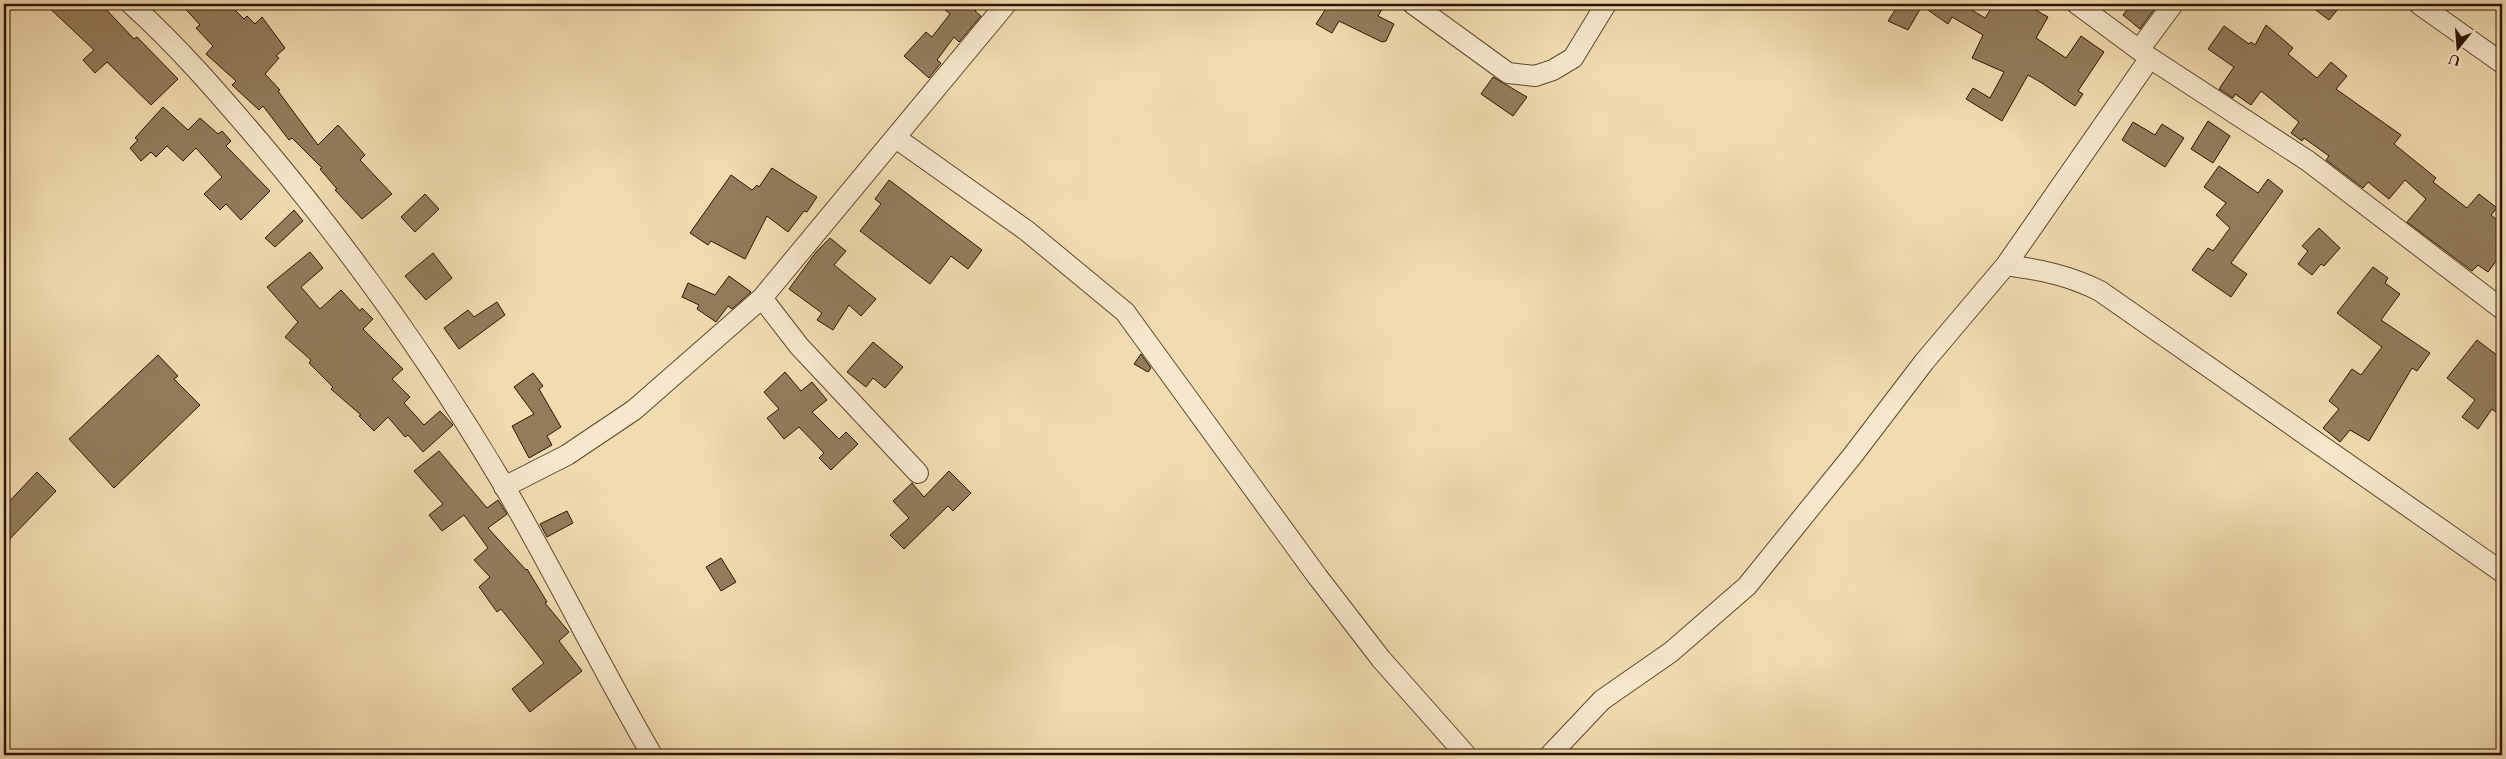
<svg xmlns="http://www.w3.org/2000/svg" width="2506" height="759" viewBox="0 0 2506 759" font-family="Cardo,serif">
<rect width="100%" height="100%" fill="#f1dcb0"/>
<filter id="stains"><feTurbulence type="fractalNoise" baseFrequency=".004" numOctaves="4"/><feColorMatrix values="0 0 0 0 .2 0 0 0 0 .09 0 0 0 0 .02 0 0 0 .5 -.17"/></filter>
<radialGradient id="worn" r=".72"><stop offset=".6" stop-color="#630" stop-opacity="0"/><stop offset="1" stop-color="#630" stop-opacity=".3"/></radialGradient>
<!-- building -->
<path fill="#937c5c" stroke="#2e1500" d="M 45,4 L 101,4 L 134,39 L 137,37 L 178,79 L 151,105 L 107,62 L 95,73 L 83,60 L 94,50 Z
M 181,4 L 229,4 L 244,19 L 247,16 L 255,24 L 262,17 L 285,48 L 276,56 L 279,58 L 265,74 L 280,90 L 278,91 L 318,145 L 338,125 L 365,155 L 360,160 L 392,194 L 362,219 L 335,190 L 337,189 L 320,169 L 322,168 L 292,138 L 289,140 L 263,106 L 259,110 L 232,85 L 236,81 L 206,54 L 213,46 L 196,28 L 200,25 Z
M 938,4 L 982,4 L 975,11 L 981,16 L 959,42 L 954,37 L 937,60 L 941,63 L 929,78 L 904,56 L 926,32 L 932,37 L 950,14 Z
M 1329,4 L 1385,4 L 1378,16 L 1394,24 L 1386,41 L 1382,42 L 1339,21 L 1332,33 L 1316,24 Z
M 1899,4 L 1962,4 L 1985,18 L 1994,4 L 2025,4 L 2048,17 L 2036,38 L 2066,58 L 2081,36 L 2104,52 L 2078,91 L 2083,94 L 2075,106 L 2042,83 L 2028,75 L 2002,121 L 1966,99 L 1973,88 L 1990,98 L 2004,72 L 1972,58 L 1983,35 L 1952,17 L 1948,24 L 1922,6 L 1908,30 L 1888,21 Z
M 2132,4 L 2158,4 L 2140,29 L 2123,15 Z
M 2308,4 L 2342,4 L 2329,20 Z
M 2266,25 L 2293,48 L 2288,54 L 2317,78 L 2331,62 L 2347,76 L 2336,89 L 2401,135 L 2394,144 L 2436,178 L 2433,182 L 2467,208 L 2479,194 L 2497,208 L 2491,215 L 2502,224 L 2502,253 L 2488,272 L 2478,265 L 2472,271 L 2407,222 L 2426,199 L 2405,180 L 2389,199 L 2368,182 L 2363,188 L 2326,160 L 2329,156 L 2304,138 L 2302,141 L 2291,133 L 2299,122 L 2261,91 L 2251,105 L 2235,94 L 2233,98 L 2219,89 L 2234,67 L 2208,49 L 2224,26 L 2249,44 L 2251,42 L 2255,45 Z
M 1493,77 L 1527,97 L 1513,116 L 1481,94 Z
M 163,107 L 188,130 L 200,118 L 218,134 L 222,131 L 231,141 L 226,146 L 270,191 L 241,220 L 226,204 L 220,210 L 204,194 L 222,177 L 196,148 L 183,161 L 167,146 L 156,157 L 151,152 L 141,161 L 130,148 L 138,140 L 135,138 Z
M 2208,121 L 2230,136 L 2213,163 L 2191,149 Z
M 2133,122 L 2155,135 L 2162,124 L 2184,138 L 2165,167 L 2122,140 Z
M 2219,166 L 2258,193 L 2268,179 L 2283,191 L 2231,263 L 2247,274 L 2231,297 L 2192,270 L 2208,248 L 2213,251 L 2230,228 L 2216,215 L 2226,203 L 2204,187 Z
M 772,168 L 817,197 L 807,212 L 804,211 L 788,232 L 767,216 L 745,259 L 711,241 L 708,245 L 690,233 L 731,175 L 752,190 L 757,185 L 759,187 Z
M 889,180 L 982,250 L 968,269 L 951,256 L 930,284 L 860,231 L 881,204 L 875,199 Z
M 425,194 L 439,209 L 415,232 L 401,217 Z
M 294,210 L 303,221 L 275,247 L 265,238 Z
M 2319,228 L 2340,248 L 2324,266 L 2321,264 L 2312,275 L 2298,264 L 2308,251 L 2302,246 Z
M 830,238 L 846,251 L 834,265 L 876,299 L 861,316 L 849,305 L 833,330 L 817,320 L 822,313 L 789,289 L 816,252 Z
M 310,252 L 323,268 L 301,287 L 320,309 L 341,290 L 360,311 L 362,308 L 373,319 L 363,329 L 403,369 L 392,379 L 410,397 L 404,403 L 424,425 L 440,411 L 453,425 L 423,452 L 408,435 L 405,437 L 388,417 L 374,431 L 359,416 L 361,415 L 331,389 L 333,387 L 309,363 L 311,360 L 285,337 L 298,322 L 267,287 Z
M 433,253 L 452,278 L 426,300 L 405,276 Z
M 2373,267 L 2388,278 L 2385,283 L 2400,294 L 2381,320 L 2430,353 L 2417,371 L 2412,368 L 2369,441 L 2350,430 L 2340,442 L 2323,428 L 2339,409 L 2329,401 L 2352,369 L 2361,375 L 2382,347 L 2337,313 Z
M 729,276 L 751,292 L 732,309 L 728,306 L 716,322 L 697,309 L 699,305 L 682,297 L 688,283 L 715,295 Z
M 497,302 L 505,315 L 459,349 L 444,328 L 468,310 L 474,317 Z
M 2477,340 L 2502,359 L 2502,417 L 2492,409 L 2478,429 L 2462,417 L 2475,400 L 2447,378 Z
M 873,342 L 903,367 L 885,388 L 873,378 L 866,387 L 847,372 Z
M 1141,354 L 1151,368 L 1148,372 L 1134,364 Z
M 158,355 L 178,376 L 174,379 L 200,405 L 114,488 L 69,439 Z
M 785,372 L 801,391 L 812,382 L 827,400 L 812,412 L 839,439 L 846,432 L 858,444 L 831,470 L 819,458 L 824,453 L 799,427 L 784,439 L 767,418 L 779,409 L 764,392 Z
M 533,373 L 543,386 L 539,389 L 561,427 L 547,436 L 552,445 L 529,458 L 512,426 L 534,414 L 514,387 Z
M 439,451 L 487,508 L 498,500 L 507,514 L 488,528 L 526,570 L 527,569 L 547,602 L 545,603 L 569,632 L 559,641 L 582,671 L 530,712 L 512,689 L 544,663 L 501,609 L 497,612 L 479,587 L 490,577 L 474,560 L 488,548 L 464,515 L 442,531 L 429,515 L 443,504 L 414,471 Z
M 949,471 L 971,493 L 953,511 L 948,506 L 904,549 L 890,535 L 909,518 L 893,501 L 912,483 L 924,497 Z
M 37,472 L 56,491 L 4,545 L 4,507 Z
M 567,511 L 573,523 L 547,537 L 540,524 Z
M 721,558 L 736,582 L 721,591 L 706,567 Z"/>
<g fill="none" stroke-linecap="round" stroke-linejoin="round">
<!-- minor casing -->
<g stroke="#5f472c" stroke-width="22">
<path id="minor" d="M 131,4 C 178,46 219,94 260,142 C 350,249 432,364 503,484 C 555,573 600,666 652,755
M 1413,4 L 1508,73 L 1535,76 L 1553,70 L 1573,58 L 1606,4
M 2077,4 L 2150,58 L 2308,161 L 2502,309
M 2419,4 L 2502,63
M 2139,50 L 2173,4
M 896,138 L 1027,231 L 1125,312 L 1317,576 L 1381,659 L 1466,755
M 2006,265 C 2041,270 2068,275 2100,291 L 2502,572
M 762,298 L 799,346 L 918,473
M 504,487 L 567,455 L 634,410 L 762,298 L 1006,4
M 1550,755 L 1602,700 L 1671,652 L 1747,586 L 1853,455 L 1924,362 L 2006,265 L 2150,58"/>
</g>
<!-- minor -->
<use href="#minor" stroke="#f6e8cc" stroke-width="20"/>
</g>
<!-- margin -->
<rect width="2506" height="759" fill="none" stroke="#f1dcb0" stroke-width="20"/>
<rect x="5" y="5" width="2496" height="749" fill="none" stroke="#2e1500" stroke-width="2.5"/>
<rect x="10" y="10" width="2486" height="739" fill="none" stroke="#2e1500"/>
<!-- north arrow -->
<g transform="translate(2458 48) rotate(197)" stroke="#f6e8cc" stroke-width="4" paint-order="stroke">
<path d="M0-4L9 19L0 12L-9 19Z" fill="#2e1500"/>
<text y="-8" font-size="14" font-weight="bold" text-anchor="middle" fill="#2e1500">U</text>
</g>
<rect width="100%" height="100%" filter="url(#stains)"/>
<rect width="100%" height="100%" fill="url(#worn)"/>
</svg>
